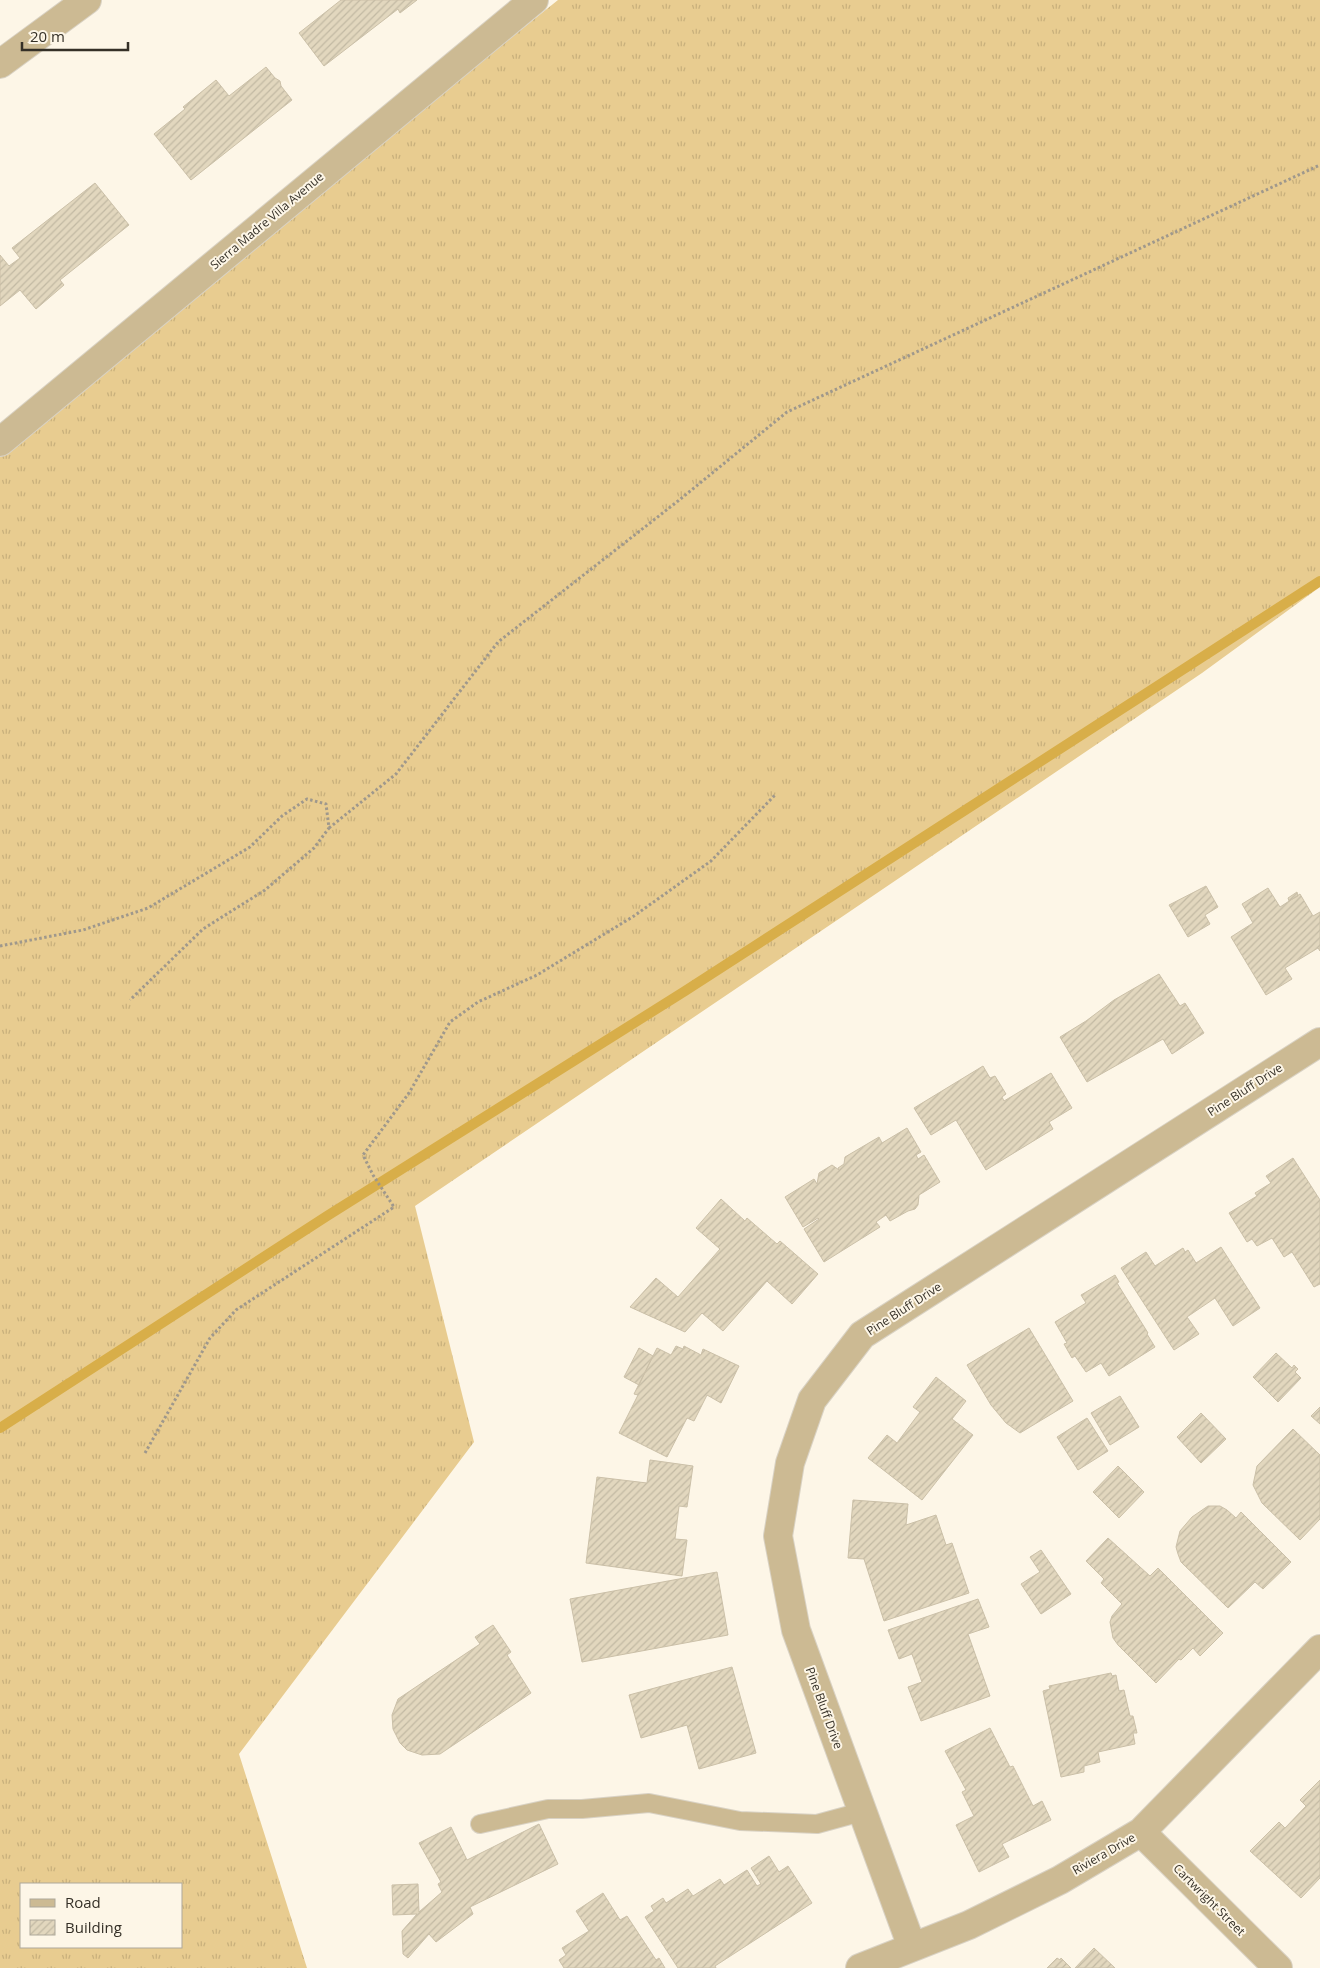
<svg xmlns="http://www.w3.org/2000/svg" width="1320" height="1968" viewBox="0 0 1320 1968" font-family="'Open Sans',sans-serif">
<defs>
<pattern id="grass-tufts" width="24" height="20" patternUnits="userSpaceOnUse" patternTransform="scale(1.25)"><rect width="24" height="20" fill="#e8cc90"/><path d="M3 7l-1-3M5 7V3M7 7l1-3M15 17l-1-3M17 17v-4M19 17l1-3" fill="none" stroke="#c8b07c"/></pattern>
<pattern id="building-hatch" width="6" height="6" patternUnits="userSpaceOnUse" patternTransform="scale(1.25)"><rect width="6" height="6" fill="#e2d7be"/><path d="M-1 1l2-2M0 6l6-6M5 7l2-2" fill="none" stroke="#c2b9a3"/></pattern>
</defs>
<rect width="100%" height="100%" fill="#fdf6e7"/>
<!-- grass -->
<path fill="url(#grass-tufts)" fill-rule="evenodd" d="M 558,0 L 1320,0 L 1320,587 L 1202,673 L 415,1206 L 474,1442 L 239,1754 L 307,1968 L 0,1968 L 0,449 ZM 21,1884 L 181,1884 L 181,1947 L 21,1947 Z"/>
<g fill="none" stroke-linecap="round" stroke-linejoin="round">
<!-- stream -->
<path stroke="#d8ae49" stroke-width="10" d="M 0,1428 L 327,1216 L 685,991 L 1320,581"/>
</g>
<!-- building -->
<path fill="url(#building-hatch)" stroke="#cbc0a8" d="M 341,0 L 417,0 L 400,13 L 398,9 L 324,66 L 299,33 Z
M 266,67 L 275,78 L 280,81 L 281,86 L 292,100 L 191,180 L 154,134 L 185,109 L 183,107 L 216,80 L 229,96 Z
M 95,183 L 129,225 L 60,280 L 64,285 L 36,309 L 20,290 L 0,306 L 0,255 L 9,266 L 20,258 L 12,248 Z
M 1206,886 L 1218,907 L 1205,915 L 1210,924 L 1188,937 L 1169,905 Z
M 1268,888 L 1280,907 L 1300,894 L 1313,916 L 1320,912 L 1320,951 L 1318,948 L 1285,968 L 1292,979 L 1266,995 L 1231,937 L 1253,923 L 1242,904 Z
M 1297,892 L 1298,896 L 1289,901 L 1288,898 Z
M 1159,974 L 1180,1006 L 1185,1003 L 1204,1033 L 1172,1054 L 1163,1039 L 1087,1082 L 1060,1037 L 1086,1021 L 1114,1000 Z
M 983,1066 L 990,1078 L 995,1076 L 1006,1094 L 1002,1097 L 1004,1101 L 1051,1073 L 1072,1108 L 1049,1122 L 1053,1129 L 986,1170 L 956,1120 L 931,1135 L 914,1108 Z
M 907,1128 L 921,1152 L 916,1155 L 918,1159 L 924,1155 L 940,1182 L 919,1195 L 918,1205 L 915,1209 L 908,1211 L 890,1221 L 886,1215 L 876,1222 L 880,1227 L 824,1262 L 804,1229 L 819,1219 L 818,1218 L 803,1227 L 785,1197 L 814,1179 L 817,1184 L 819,1173 L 832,1165 L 839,1170 L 838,1168 L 844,1164 L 845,1157 L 879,1137 L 882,1143 Z
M 1293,1158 L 1320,1200 L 1320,1284 L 1314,1287 L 1292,1252 L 1284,1257 L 1272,1238 L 1257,1246 L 1252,1239 L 1247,1242 L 1229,1213 L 1257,1196 L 1255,1193 L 1271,1183 L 1266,1176 Z
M 721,1199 L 745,1221 L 747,1218 L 777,1244 L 780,1241 L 818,1274 L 792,1304 L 767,1281 L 723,1331 L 702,1313 L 685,1332 L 630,1307 L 656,1278 L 678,1297 L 720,1249 L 696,1228 Z
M 1221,1247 L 1260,1308 L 1233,1326 L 1215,1298 L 1187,1317 L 1199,1334 L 1174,1350 L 1121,1268 L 1146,1252 L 1155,1266 L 1183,1248 L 1185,1252 L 1188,1250 L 1196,1263 Z
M 1115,1275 L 1119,1282 L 1117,1283 L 1148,1333 L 1147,1334 L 1155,1347 L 1109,1376 L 1101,1363 L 1086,1372 L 1075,1356 L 1072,1358 L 1064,1344 L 1067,1343 L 1055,1322 L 1086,1303 L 1081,1295 Z
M 1029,1328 L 1073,1401 L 1020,1433 L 1006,1423 L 991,1405 L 967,1365 Z
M 676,1346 L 683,1349 L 684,1346 L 701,1355 L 703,1349 L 739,1366 L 721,1403 L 707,1395 L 694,1421 L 687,1418 L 667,1457 L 619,1433 L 638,1395 L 634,1394 L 657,1348 L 671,1355 Z
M 639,1348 L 653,1356 L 639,1385 L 624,1377 Z
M 1276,1353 L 1292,1368 L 1294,1365 L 1298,1369 L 1295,1372 L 1301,1378 L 1278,1402 L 1253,1377 Z
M 936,1377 L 966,1401 L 952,1419 L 973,1435 L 922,1500 L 868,1458 L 887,1435 L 897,1443 L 920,1412 L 913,1407 Z
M 1120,1396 L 1139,1427 L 1110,1445 L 1091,1413 Z
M 1320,1407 L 1320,1424 L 1311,1416 Z
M 1201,1413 L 1226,1439 L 1201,1463 L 1177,1437 Z
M 1087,1418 L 1108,1451 L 1078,1470 L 1057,1437 Z
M 1293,1429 L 1320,1455 L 1320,1519 L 1300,1540 L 1262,1503 L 1253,1485 L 1257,1466 Z
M 650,1460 L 693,1466 L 687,1507 L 679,1506 L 675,1539 L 687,1540 L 682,1576 L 586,1563 L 597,1477 L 647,1483 Z
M 1118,1466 L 1144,1492 L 1119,1518 L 1093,1492 Z
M 853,1500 L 908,1504 L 906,1525 L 936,1515 L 946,1545 L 952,1543 L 969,1593 L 884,1621 L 864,1559 L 848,1558 Z
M 1208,1506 L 1220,1506 L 1227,1510 L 1236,1518 L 1241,1512 L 1291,1562 L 1263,1589 L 1255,1582 L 1228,1608 L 1181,1562 L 1178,1554 L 1176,1547 L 1180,1531 L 1192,1517 Z
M 1108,1538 L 1150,1576 L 1158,1568 L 1223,1633 L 1200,1656 L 1193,1648 L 1181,1660 L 1179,1659 L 1156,1683 L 1118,1645 L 1113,1638 L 1110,1622 L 1112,1616 L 1122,1604 L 1101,1583 L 1104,1579 L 1086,1561 Z
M 1041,1550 L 1071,1594 L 1041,1614 L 1021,1584 L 1040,1572 L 1030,1557 Z
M 717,1572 L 728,1635 L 582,1662 L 570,1599 Z
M 978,1599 L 989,1627 L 968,1634 L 990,1696 L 921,1721 L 908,1687 L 922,1682 L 912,1654 L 899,1659 L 888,1630 Z
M 493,1625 L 511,1652 L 507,1655 L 531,1693 L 440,1754 L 422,1755 L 407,1750 L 400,1743 L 393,1729 L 392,1715 L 398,1699 L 480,1644 L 475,1637 Z
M 732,1667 L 756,1753 L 699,1769 L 687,1725 L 641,1738 L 629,1695 Z
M 1111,1673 L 1112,1676 L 1116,1675 L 1119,1691 L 1124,1690 L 1130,1716 L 1133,1716 L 1137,1733 L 1133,1733 L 1135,1744 L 1098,1752 L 1100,1762 L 1084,1766 L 1084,1772 L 1061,1777 L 1043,1691 L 1050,1689 L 1049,1686 Z
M 990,1728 L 1010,1767 L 1013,1766 L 1033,1806 L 1042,1801 L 1051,1820 L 1002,1844 L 1009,1857 L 979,1872 L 956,1825 L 974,1816 L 962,1792 L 966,1790 L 945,1751 Z
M 1320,1780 L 1320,1878 L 1301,1898 L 1250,1851 L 1279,1822 L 1285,1828 L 1306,1806 L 1300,1800 Z
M 539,1824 L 558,1864 L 470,1907 L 473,1914 L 436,1942 L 429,1934 L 408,1958 L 403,1954 L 402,1931 L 417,1914 L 393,1915 L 392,1885 L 418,1884 L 419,1912 L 442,1892 L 438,1884 L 441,1882 L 419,1843 L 451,1827 L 467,1860 Z
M 769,1856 L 779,1872 L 788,1866 L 812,1903 L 715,1966 L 716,1968 L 678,1968 L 645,1917 L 654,1911 L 651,1906 L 663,1898 L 666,1903 L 688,1889 L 693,1896 L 720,1879 L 724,1885 L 747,1870 L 757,1886 L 761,1884 L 751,1868 Z
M 603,1893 L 620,1920 L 627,1916 L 656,1960 L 659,1958 L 665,1968 L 564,1968 L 559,1960 L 566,1955 L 562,1948 L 589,1931 L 576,1911 Z
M 1094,1948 L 1115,1968 L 1075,1968 Z
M 1057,1958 L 1060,1960 L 1061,1958 L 1071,1968 L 1047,1968 Z"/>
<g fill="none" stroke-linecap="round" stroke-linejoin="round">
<!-- lane casing -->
<g stroke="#d9d2c4" stroke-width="20">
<path id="lane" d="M 480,1824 L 548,1809 L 582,1809 L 649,1803 L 740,1821 L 817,1824 L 861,1812"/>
</g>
<!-- street casing -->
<g stroke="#d9d2c4" stroke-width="30">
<path id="street" d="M 0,64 L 87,0
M 0,442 L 534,0
M 1141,1832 L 1278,1968
M 912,1947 L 796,1630 L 778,1536 L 790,1463 L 812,1400 L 862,1335 L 1320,1042
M 860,1968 L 969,1925 L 1060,1880 L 1141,1832 L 1320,1649"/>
</g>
<!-- path -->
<path stroke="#9f988c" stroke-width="3" stroke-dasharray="2.5 2.5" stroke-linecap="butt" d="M 329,828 L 396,774 L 498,642 L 678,501 L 787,412 L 1320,165
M 0,946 L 83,930 L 148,908 L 250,847 L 282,816 L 307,799 L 326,804 L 329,828 L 314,848 L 265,890 L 203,929 L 130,1000
M 145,1453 L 210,1338 L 236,1310 L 394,1207 L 373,1175 L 363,1155 L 409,1093 L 450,1022 L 478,1002 L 537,975 L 634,916 L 711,861 L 775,795"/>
<!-- lane -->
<use href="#lane" stroke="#ccba93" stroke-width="18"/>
<!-- street -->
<use href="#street" stroke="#ccba93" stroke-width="28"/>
</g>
<g text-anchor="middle" stroke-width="4" stroke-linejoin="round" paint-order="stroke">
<!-- street labels -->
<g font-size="12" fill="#353027" stroke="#fdf6e7">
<text transform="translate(267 221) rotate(-40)" y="4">Sierra Madre Villa Avenue</text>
<text transform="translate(1245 1090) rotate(-33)" y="4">Pine Bluff Drive</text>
<text transform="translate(904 1309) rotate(-33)" y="4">Pine Bluff Drive</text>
<text transform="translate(824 1708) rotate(70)" y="4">Pine Bluff Drive</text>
<text transform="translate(1104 1854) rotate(-30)" y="4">Riviera Drive</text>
<text transform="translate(1209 1900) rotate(45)" y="4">Cartwright Street</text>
</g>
</g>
<!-- legend -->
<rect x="20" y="1883" width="162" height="65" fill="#fdf6e7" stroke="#ada79a"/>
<rect x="30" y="1899" width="25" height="8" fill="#ccba93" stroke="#ada79a"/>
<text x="65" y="1908" font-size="15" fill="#353027">Road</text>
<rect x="30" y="1920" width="25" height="15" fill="url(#building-hatch)" stroke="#ada79a"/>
<text x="65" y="1933" font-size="15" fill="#353027">Building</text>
<!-- scale -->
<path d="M22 42v8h106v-8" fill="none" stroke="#353027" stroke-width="2.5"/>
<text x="30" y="42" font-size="15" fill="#353027" stroke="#fdf6e7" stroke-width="4" paint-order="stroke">20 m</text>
</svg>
